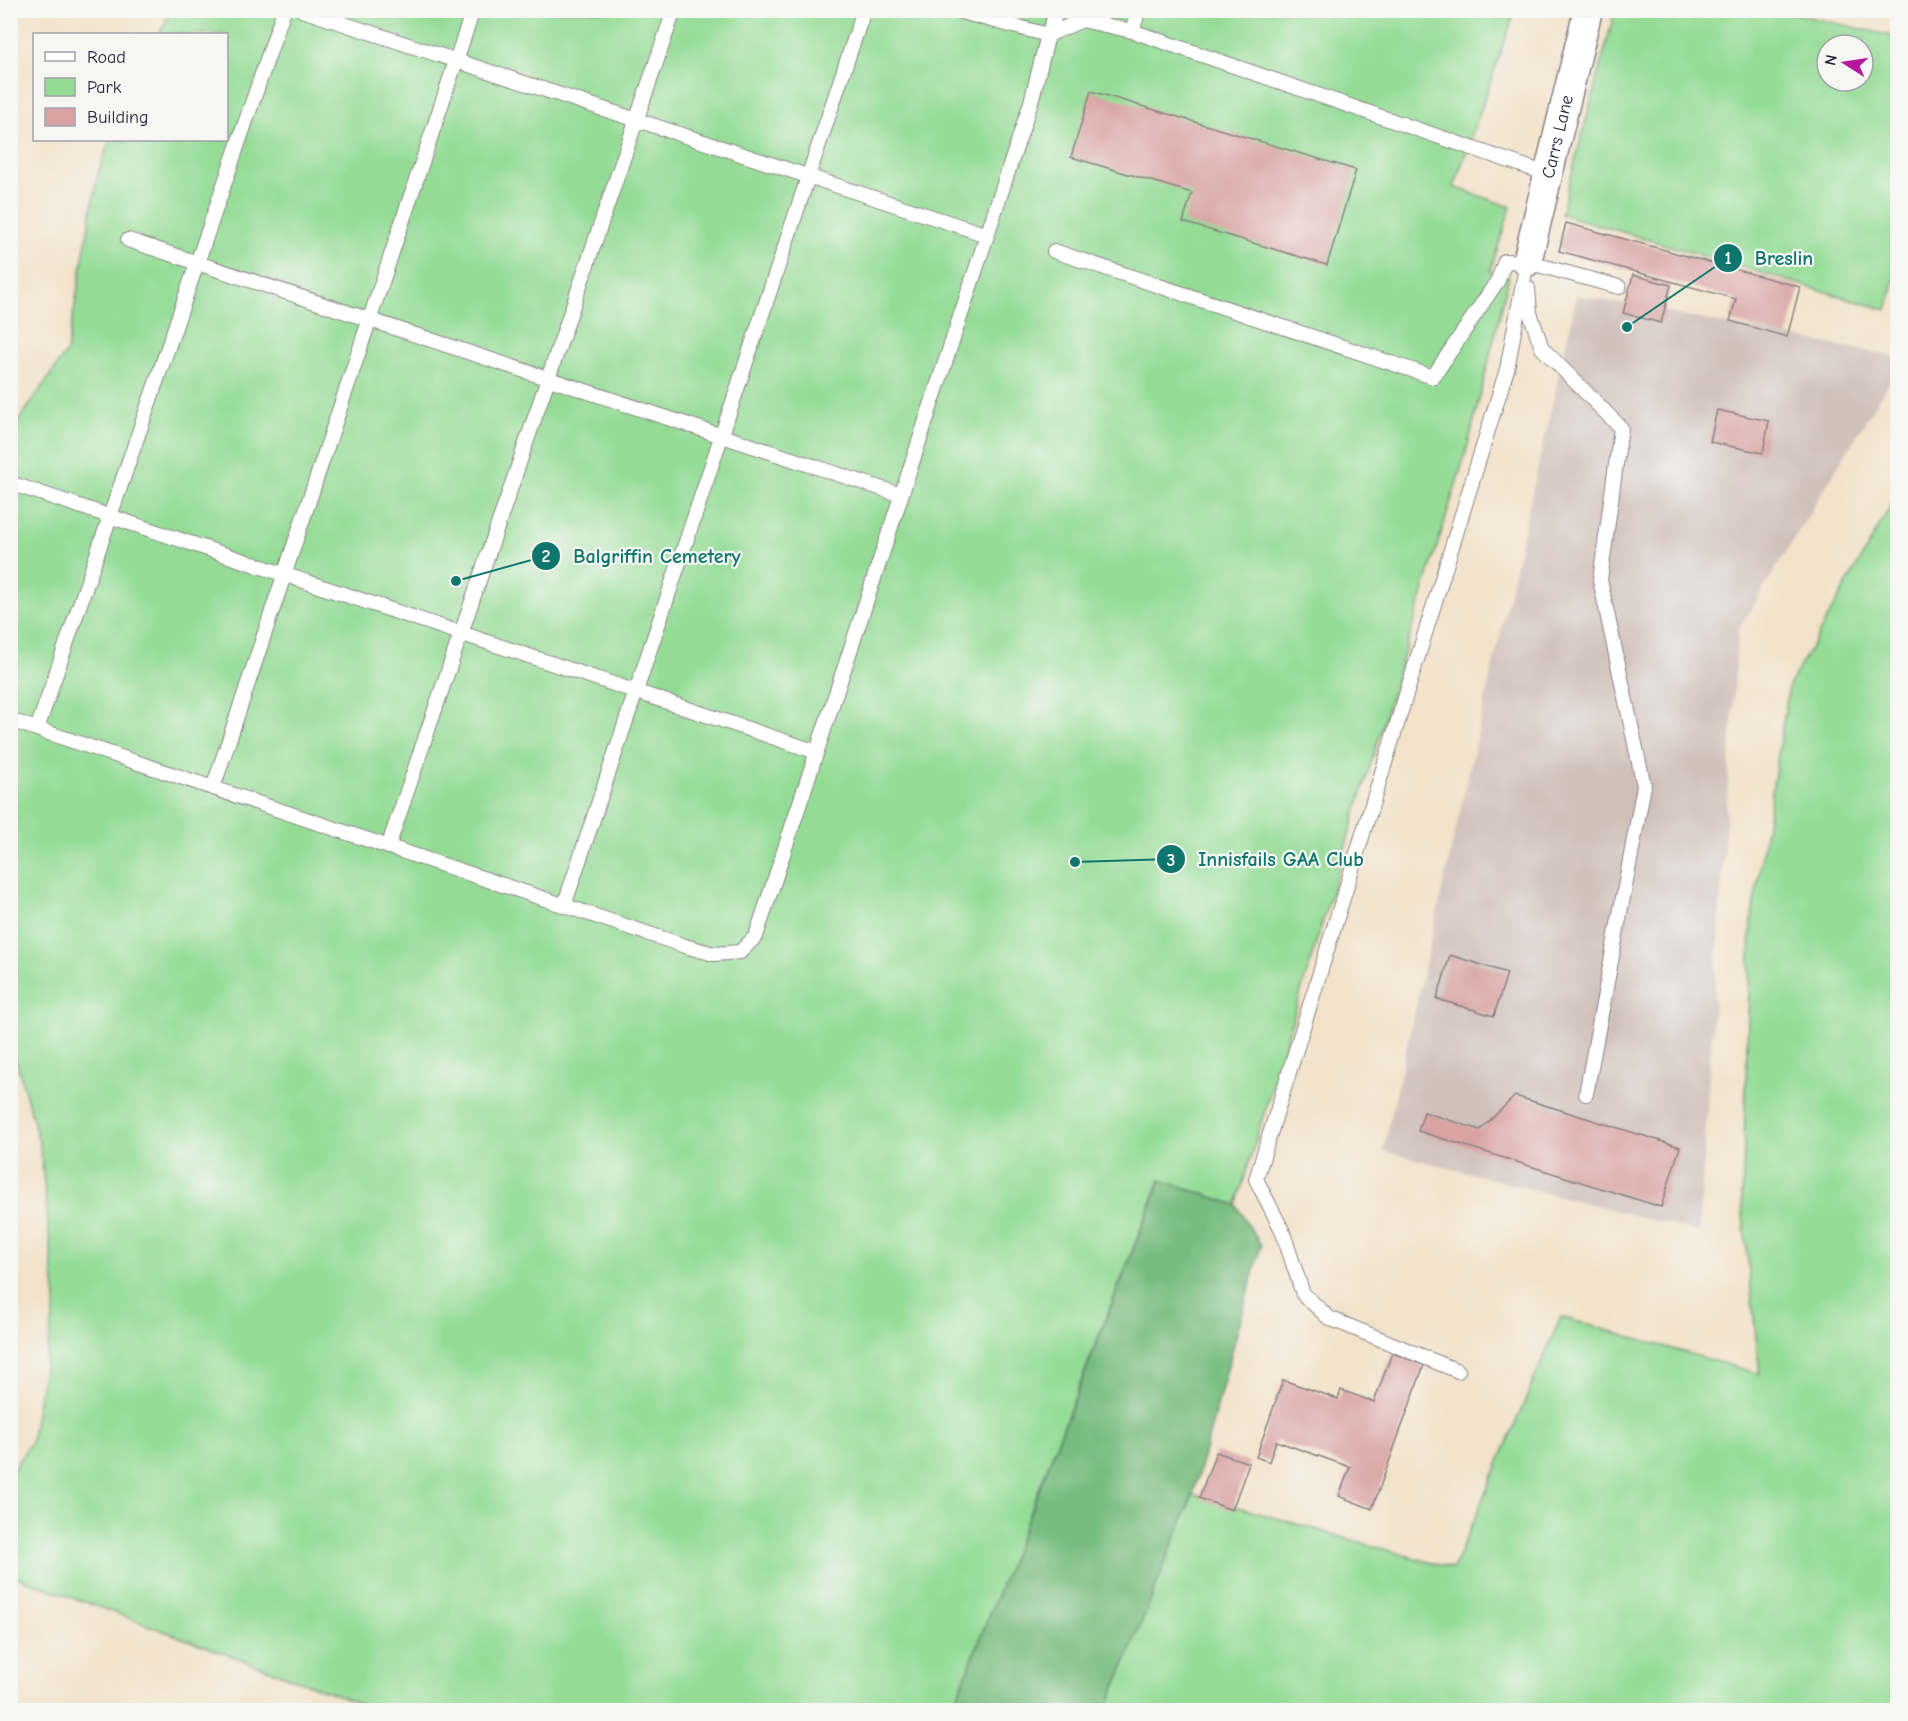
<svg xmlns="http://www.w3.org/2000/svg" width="1908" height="1721" viewBox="0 0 1908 1721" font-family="'Comic Neue',sans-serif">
<rect width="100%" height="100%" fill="#f6f6f2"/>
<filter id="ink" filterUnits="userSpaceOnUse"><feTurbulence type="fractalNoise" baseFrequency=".0167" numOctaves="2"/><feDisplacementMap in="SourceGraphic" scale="12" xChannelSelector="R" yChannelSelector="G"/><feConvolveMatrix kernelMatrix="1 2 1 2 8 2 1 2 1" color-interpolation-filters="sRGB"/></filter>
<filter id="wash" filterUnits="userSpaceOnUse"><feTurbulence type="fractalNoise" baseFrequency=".008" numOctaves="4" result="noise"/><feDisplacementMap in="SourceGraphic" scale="24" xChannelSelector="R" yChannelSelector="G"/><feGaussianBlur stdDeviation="1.35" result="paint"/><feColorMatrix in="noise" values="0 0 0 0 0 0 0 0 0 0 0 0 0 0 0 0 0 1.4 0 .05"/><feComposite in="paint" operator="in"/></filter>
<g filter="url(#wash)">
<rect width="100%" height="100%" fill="#f2e2c9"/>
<!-- industrial -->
<path fill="#cfc0ba" d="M 1577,295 L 1897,357 L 1897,369 L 1738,631 L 1699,1232 L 1383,1151 Z"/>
<!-- green -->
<path fill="#94dc96" stroke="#5b7f68" stroke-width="1.5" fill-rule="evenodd" d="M 171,11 L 1515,11 L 1454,187 L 1511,207 L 1490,271 L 1509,277 L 1468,445 L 1236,1205 L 1160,1180 L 952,1710 L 379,1710 L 11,1575 L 11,1473 L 31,1442 L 56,1301 L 40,1145 L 11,1043 L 11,432 L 67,351 L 98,173 L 110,140 L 226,140 L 226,34 L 159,34 Z
M 1615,11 L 1783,11 L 1897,37 L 1898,265 L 1887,310 L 1561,214 ZM 1827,45 L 1863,45 L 1863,81 L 1827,81 Z
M 1897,495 L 1897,1710 L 1106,1710 L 1193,1494 L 1453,1569 L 1561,1317 L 1760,1374 L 1742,1206 L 1751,923 L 1789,686 Z"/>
<!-- forest -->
<path fill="#77bc7f" stroke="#4c6f5d" stroke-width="1.5" d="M 1161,1180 L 1236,1205 L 1261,1245 L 1193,1494 L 1106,1710 L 952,1710 Z"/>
<g id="blocks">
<!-- building -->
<path fill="#d8a3a2" d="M 1091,91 L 1356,170 L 1327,265 L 1183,222 L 1192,193 L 1071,157 Z
M 1566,223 L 1800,287 L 1787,337 L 1730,321 L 1736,299 L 1559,251 Z
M 1633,275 L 1671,285 L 1661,323 L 1623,313 Z
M 1717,410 L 1769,421 L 1763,453 L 1710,442 Z
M 1450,955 L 1507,973 L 1494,1016 L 1437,999 Z
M 1515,1096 L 1680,1147 L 1661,1207 L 1418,1131 L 1424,1112 L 1480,1130 Z
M 1392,1353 L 1424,1365 L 1372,1509 L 1339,1496 L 1350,1467 L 1276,1441 L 1269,1462 L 1256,1457 L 1283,1380 L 1338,1399 L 1341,1390 L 1374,1402 Z
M 1216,1452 L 1249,1463 L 1232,1510 L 1199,1498 Z"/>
</g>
</g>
<g filter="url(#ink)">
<use href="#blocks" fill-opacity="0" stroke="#8a8282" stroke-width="1.5"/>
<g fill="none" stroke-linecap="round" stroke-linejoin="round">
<!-- service casing -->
<g stroke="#8a8282" stroke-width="16">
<path id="service" d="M 302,10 L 987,235
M 954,10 L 1048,35 L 1057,10
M 1132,31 L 1139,10
M 128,240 L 901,495
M 1054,251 L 1433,377 L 1498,280 L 1505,261 L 1527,262 L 1619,287
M 1528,288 L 1530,313 L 1542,348 L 1621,428 L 1600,580 L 1644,786 L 1586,1094
M 10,483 L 817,752
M 10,720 L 685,946 L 714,954 L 740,952 L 756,936 L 1031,102 L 1048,35 L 1082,20 L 1132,31 L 1550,175
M 37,729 L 284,10
M 213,788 L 473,10
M 388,847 L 674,10
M 564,906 L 864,10
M 1458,1371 L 1329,1318 L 1303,1294 L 1282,1230 L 1256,1179 L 1507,369 L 1527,262"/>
</g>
<!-- minor casing -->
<g stroke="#8a8282" stroke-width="31">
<g id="minor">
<path id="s1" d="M 1527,262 L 1588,10"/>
</g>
</g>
<!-- service -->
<use href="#service" stroke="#fff" stroke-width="14"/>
<!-- minor -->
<use href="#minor" stroke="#fff" stroke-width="28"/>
</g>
</g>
<g text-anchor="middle" stroke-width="4.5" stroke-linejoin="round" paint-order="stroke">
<!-- street labels -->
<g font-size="18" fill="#22223b" stroke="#f6f6f2">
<text dy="6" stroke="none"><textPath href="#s1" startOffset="129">Carrs Lane</textPath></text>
</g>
</g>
<!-- callouts -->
<path fill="none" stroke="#0f766e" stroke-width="2" d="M1627 327L1728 258M456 581L546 556M1075 862L1171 859"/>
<g fill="#0f766e" stroke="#f6f6f2" stroke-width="2">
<circle cx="1627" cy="327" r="6"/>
<circle cx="456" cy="581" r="6"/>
<circle cx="1075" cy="862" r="6"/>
<circle cx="1728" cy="258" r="15"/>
<circle cx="546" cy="556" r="15"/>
<circle cx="1171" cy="859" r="15"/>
</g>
<g font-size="18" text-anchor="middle" font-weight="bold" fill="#fff">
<text x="1728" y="264">1</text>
<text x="546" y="562">2</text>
<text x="1171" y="866">3</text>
</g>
<g font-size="20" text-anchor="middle" font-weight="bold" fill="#0f766e" stroke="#f6f6f2" stroke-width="4.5" stroke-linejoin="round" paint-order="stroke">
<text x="1784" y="265">Breslin</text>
<text x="657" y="563">Balgriffin Cemetery</text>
<text x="1281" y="866">Innisfails GAA Club</text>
</g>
<!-- margin -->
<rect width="1908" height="1721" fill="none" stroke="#f6f6f2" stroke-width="36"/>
<!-- legend -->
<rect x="33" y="33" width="195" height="108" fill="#f6f6f2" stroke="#a1a1a9" stroke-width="1.5"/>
<rect x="45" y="52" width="30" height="9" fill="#ffffff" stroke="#a1a1a9" stroke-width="1.5"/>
<text x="87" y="63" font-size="18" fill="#22223b">Road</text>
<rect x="45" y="78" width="30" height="18" fill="#94dc96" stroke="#a1a1a9" stroke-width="1.5"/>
<text x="87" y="93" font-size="18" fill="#22223b">Park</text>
<rect x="45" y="108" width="30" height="18" fill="#d8a3a2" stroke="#a1a1a9" stroke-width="1.5"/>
<text x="87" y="123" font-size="18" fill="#22223b">Building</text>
<!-- north arrow -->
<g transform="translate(1845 63) rotate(282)"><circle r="28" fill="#f6f6f2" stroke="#a1a1a9" stroke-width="1.5"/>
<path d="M0-4.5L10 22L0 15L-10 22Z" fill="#b5179e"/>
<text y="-9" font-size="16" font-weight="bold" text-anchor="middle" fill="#22223b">N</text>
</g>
</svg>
